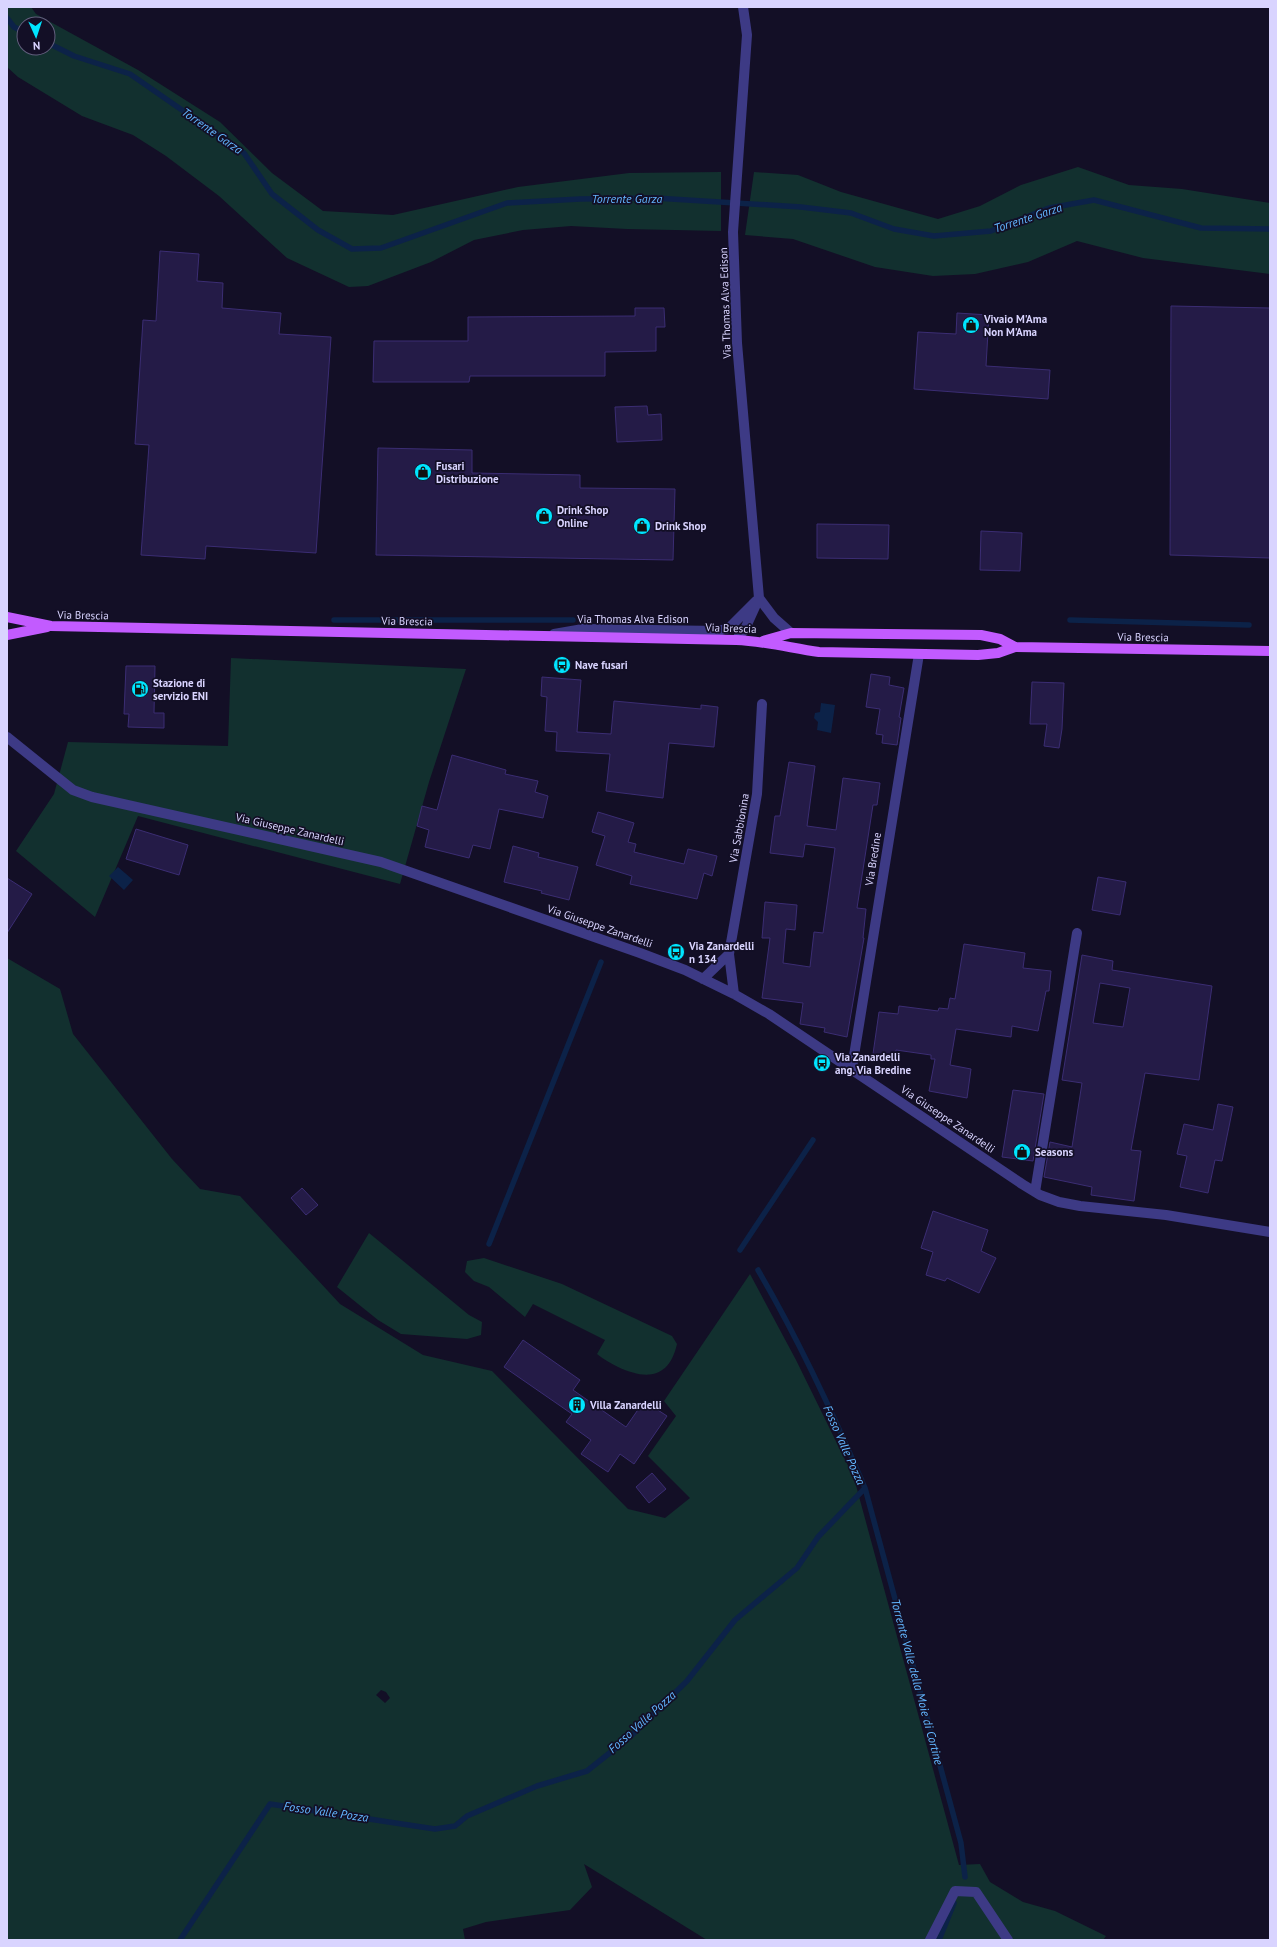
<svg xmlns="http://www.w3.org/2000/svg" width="1277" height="1947" viewBox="0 0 1277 1947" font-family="'PT Sans',sans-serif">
<rect width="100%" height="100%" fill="#130f26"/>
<!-- green -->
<path fill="#12302f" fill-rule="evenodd" d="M 7,7 L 31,7 L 36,14 L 138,70 L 220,122 L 272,173 L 323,211 L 393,215 L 518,187 L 629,173 L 721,172 L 721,231 L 627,229 L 571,226 L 523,230 L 474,240 L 431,262 L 368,286 L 349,287 L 287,258 L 219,196 L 166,156 L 133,135 L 82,116 L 18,77 L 7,67 ZM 24,24 L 48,24 L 48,48 L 24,48 Z
M 1078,167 L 1129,185 L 1182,189 L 1270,203 L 1270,274 L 1143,258 L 1077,241 L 1028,262 L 975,274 L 933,276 L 875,267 L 793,239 L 745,235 L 754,172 L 798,175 L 841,192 L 938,219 L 980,206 L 1021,185 Z
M 231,658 L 466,669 L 429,782 L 400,884 L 138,816 L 95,917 L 16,851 L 54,794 L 68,742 L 228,746 Z
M 7,958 L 60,989 L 73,1034 L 172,1159 L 200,1189 L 240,1196 L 340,1304 L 423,1355 L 492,1371 L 628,1509 L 665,1518 L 690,1498 L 648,1456 L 676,1416 L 664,1401 L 750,1274 L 796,1360 L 854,1478 L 959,1865 L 980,1864 L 990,1882 L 1023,1902 L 1055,1911 L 1106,1936 L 1103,1940 L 707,1940 L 584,1864 L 592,1887 L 570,1910 L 486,1922 L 463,1929 L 465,1940 L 7,1940 ZM 381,1690 L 386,1692 L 390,1698 L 385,1703 L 376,1695 Z
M 369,1233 L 469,1315 L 482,1322 L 481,1335 L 467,1339 L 401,1334 L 378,1320 L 337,1287 Z
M 484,1258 L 562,1284 L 672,1336 L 677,1344 C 669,1379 646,1380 618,1367 C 611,1363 604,1360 597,1354 L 605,1340 L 533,1304 L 525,1317 L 489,1287 L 474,1281 L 465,1272 L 467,1261 Z"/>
<!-- water -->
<path fill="#0c2248" d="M 821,703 L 835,705 L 831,733 L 817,730 L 818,722 L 814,718 L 815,713 L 820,712 Z
M 118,867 L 133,880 L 124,890 L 109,876 Z"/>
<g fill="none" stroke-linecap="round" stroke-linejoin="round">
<!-- stream -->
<path stroke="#0c2248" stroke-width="5.5" d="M 7,18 L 14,27 L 24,32
M 48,43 L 74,56 L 130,74 L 244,153 L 272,194 L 318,230 L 352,249 L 381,248 L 507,203 L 580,199 L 655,198 L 801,207 L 851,213 L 894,229 L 934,236 L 991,231 L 1049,208 L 1094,200 L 1201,228 L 1270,229
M 334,620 L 573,620
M 1070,620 L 1249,625
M 489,1244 L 601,962
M 740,1250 L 813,1140
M 865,1488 L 961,1843 L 965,1877
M 180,1940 L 270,1804 L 435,1829 L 455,1826 L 467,1816 L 537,1786 L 587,1771 L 631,1736 L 687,1681 L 735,1620 L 797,1568 L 818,1537 L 865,1488 C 833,1413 799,1340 758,1270
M 939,1940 L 954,1903"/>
</g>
<!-- building -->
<path fill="#241b47" stroke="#3b2d73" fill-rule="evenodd" d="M 160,251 L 199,254 L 197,281 L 223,283 L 222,308 L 281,313 L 279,334 L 331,337 L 316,553 L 206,546 L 205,559 L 141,555 L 149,445 L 135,444 L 143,320 L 156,321 Z
M 1171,306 L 1270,308 L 1270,558 L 1170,555 Z
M 635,308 L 664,308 L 665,327 L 656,327 L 656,351 L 605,352 L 605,376 L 470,376 L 469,382 L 373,382 L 374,341 L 468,341 L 468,317 L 635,316 Z
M 957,313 L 989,315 L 986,366 L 1050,370 L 1048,399 L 914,389 L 918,332 L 956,334 Z
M 647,406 L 648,415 L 661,414 L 662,440 L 617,442 L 615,407 Z
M 378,448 L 472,450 L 472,473 L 580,475 L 580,488 L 675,489 L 673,560 L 376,555 Z
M 817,524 L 889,525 L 888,559 L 817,558 Z
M 981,531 L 1022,533 L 1020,571 L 980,570 Z
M 126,666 L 155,666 L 154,713 L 164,713 L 164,728 L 128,727 L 129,714 L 124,714 Z
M 871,674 L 890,677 L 889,685 L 904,688 L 899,717 L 901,718 L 897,745 L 882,743 L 883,735 L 876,734 L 880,709 L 866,707 Z
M 542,677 L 581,680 L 577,732 L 611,734 L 614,701 L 701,709 L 701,705 L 718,707 L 714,747 L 669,743 L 663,798 L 606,791 L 610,754 L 556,751 L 557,732 L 545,731 L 547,697 L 541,696 Z
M 1032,682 L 1064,683 L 1062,729 L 1059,748 L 1044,746 L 1047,724 L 1030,724 Z
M 452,755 L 506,770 L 505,774 L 538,781 L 535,792 L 548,796 L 543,818 L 499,809 L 490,849 L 473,845 L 469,858 L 425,847 L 429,830 L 417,826 L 422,806 L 437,810 Z
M 789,762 L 815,766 L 807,826 L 836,830 L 843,778 L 880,783 L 877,805 L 873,805 L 857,908 L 866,909 L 863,938 L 864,938 L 847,1037 L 824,1032 L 825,1028 L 800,1024 L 803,1003 L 762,998 L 770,938 L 762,938 L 765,902 L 797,905 L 795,930 L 786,929 L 783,963 L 810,967 L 814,932 L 823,933 L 835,848 L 805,844 L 803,857 L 770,853 L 775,816 L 780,816 Z
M 598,812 L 634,823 L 628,842 L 636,844 L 634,852 L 684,864 L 688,849 L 717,856 L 712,876 L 704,873 L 697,899 L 630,884 L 632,876 L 596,865 L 605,836 L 592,832 Z
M 136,829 L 188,845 L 179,875 L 126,859 Z
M 513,846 L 539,853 L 538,857 L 578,867 L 569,900 L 541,893 L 542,891 L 504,882 Z
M 1098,877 L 1126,882 L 1120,915 L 1092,910 Z
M 7,878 L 32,894 L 7,933 Z
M 964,944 L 1025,953 L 1023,968 L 1051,971 L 1049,991 L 1046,991 L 1038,1031 L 1012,1026 L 1011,1037 L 956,1029 L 950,1065 L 971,1069 L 967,1098 L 929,1091 L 935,1059 L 931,1059 L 931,1055 L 896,1050 L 895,1057 L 873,1054 L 879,1012 L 898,1014 L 899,1006 L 938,1011 L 939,1008 L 948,1009 L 950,998 L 955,999 Z
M 1082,955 L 1113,961 L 1112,970 L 1212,986 L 1199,1080 L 1145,1073 L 1131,1150 L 1141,1151 L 1134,1201 L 1091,1195 L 1092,1187 L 1044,1177 L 1050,1142 L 1072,1147 L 1082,1083 L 1062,1080 ZM 1100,983 L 1130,988 L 1123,1027 L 1093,1023 Z
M 1013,1090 L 1044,1094 L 1033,1161 L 1002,1157 Z
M 1218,1104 L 1233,1107 L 1222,1161 L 1215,1160 L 1208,1193 L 1180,1187 L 1187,1156 L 1177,1154 L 1184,1124 L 1213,1130 Z
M 302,1188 L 318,1205 L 306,1215 L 291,1198 Z
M 933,1211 L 988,1230 L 981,1251 L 996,1258 L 979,1293 L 947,1278 L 945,1281 L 926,1275 L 933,1252 L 921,1248 Z
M 523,1340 L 580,1380 L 573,1390 L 626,1427 L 644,1401 L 667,1416 L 634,1464 L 620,1454 L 608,1472 L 581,1454 L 591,1440 L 566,1422 L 572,1414 L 504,1367 Z
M 652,1473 L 666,1489 L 649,1503 L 636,1487 Z"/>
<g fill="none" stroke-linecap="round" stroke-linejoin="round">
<!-- minor -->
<path stroke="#3d3a85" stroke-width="10" d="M 759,598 L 774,618 L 791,633
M 554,634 L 583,629 L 718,631 L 729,628 L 756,601
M 736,640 L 745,629 L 759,598 L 737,343 L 733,232 L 747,35 L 743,7
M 7,737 L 73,790 L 92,797 L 381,862 L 640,953 L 685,970 L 734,994 L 769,1014 L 1022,1184 L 1040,1195 L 1059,1202 L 1080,1206 L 1166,1215 L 1270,1232
M 703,979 L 729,954
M 734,994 L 729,954 L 757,794 L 762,704
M 852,1068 L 919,654
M 1035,1192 L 1077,933
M 930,1940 L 955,1891 L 976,1892 L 1008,1940"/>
<!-- major -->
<path stroke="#c25bff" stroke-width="10" d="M 7,617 L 51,626 L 736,640 C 764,641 791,648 819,652 L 978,655 L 998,653 L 1015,647 L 1270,651
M 7,635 L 47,627
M 763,641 L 791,633 L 981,635 L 1000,639 L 1015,647"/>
</g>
<!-- icons -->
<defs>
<g id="shop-disc" transform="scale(0.9)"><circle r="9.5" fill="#00e5ff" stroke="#130f26"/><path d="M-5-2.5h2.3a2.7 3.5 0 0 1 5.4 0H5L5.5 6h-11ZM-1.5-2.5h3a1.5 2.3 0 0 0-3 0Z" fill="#111"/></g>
<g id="bus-disc" transform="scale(0.9)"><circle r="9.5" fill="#00e5ff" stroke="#130f26"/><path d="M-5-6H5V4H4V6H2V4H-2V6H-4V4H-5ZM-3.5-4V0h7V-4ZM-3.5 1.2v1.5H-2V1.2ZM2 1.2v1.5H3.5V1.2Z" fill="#111"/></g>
<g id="fuel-disc" transform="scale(0.9)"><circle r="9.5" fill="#00e5ff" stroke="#130f26"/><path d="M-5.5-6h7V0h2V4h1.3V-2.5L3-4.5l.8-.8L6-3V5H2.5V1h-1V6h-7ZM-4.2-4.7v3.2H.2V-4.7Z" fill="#111"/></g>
<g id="building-disc" transform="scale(0.9)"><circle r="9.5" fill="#00e5ff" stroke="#130f26"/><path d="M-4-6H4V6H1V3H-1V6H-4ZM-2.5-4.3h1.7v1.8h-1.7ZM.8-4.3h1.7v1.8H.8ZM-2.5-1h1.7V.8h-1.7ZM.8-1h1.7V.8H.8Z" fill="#111"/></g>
</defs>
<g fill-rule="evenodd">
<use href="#shop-disc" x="971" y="325"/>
<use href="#shop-disc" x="423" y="472"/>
<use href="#shop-disc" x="544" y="516"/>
<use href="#shop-disc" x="642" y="526"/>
<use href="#bus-disc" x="562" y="665"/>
<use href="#fuel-disc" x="140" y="689"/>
<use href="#bus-disc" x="676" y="952"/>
<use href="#bus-disc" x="822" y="1063"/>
<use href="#shop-disc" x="1022" y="1152"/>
<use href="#building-disc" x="577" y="1405"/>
</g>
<g text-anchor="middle" stroke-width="3.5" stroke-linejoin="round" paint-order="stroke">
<!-- street labels -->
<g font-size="11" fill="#d9d4ff" stroke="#130f26">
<text transform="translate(725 303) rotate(-92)" y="4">Via Thomas Alva Edison</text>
<text transform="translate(83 615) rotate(1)" y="4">Via Brescia</text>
<text x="633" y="623">Via Thomas Alva Edison</text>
<text transform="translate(407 621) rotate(1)" y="4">Via Brescia</text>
<text transform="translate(731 628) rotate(2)" y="4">Via Brescia</text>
<text transform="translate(1143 637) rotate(1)" y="4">Via Brescia</text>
<text transform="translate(739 828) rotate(-80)" y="4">Via Sabbionina</text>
<text transform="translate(290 829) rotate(13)" y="4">Via Giuseppe Zanardelli</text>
<text transform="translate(873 859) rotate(-81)" y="4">Via Bredine</text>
<text transform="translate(600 926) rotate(19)" y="4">Via Giuseppe Zanardelli</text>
<text transform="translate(948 1119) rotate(34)" y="4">Via Giuseppe Zanardelli</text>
</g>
<!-- poi labels -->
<g font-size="11" font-weight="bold" fill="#d9d4ff" stroke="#130f26" text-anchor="start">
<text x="984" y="323">Vivaio M'Ama<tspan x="984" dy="13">Non M'Ama</tspan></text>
<text x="436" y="470">Fusari<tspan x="436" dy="13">Distribuzione</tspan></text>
<text x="557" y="514">Drink Shop<tspan x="557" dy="13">Online</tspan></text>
<text x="655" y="530">Drink Shop</text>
<text x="575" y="669">Nave fusari</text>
<text x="153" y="687">Stazione di<tspan x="153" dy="13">servizio ENI</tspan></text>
<text x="689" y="950">Via Zanardelli<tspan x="689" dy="13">n 134</tspan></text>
<text x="835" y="1061">Via Zanardelli<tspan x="835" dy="13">ang. Via Bredine</tspan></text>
<text x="1035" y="1156">Seasons</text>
<text x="590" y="1409">Villa Zanardelli</text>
</g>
<!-- water labels -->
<g font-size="12" font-style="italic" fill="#62b6ff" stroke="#130f26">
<text transform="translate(212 131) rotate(35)" y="4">Torrente Garza</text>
<text x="627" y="203">Torrente Garza</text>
<text transform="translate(1028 218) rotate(-18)" y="4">Torrente Garza</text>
<text transform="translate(844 1445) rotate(66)" y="4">Fosso Valle Pozza</text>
<text transform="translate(917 1682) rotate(75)" y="4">Torrente Valle della Moie di Cortine</text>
<text transform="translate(642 1722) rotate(-42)" y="4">Fosso Valle Pozza</text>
<text transform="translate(326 1812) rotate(8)" y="4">Fosso Valle Pozza</text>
</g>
</g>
<!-- border -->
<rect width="1277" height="1947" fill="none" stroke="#d9d4ff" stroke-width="16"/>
<!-- north arrow -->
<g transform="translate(36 36) rotate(177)"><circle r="19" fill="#130f26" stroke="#625e7d"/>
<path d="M0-3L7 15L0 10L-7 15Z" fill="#00e5ff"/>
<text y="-6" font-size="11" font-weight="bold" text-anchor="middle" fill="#d9d4ff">N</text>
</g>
</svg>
